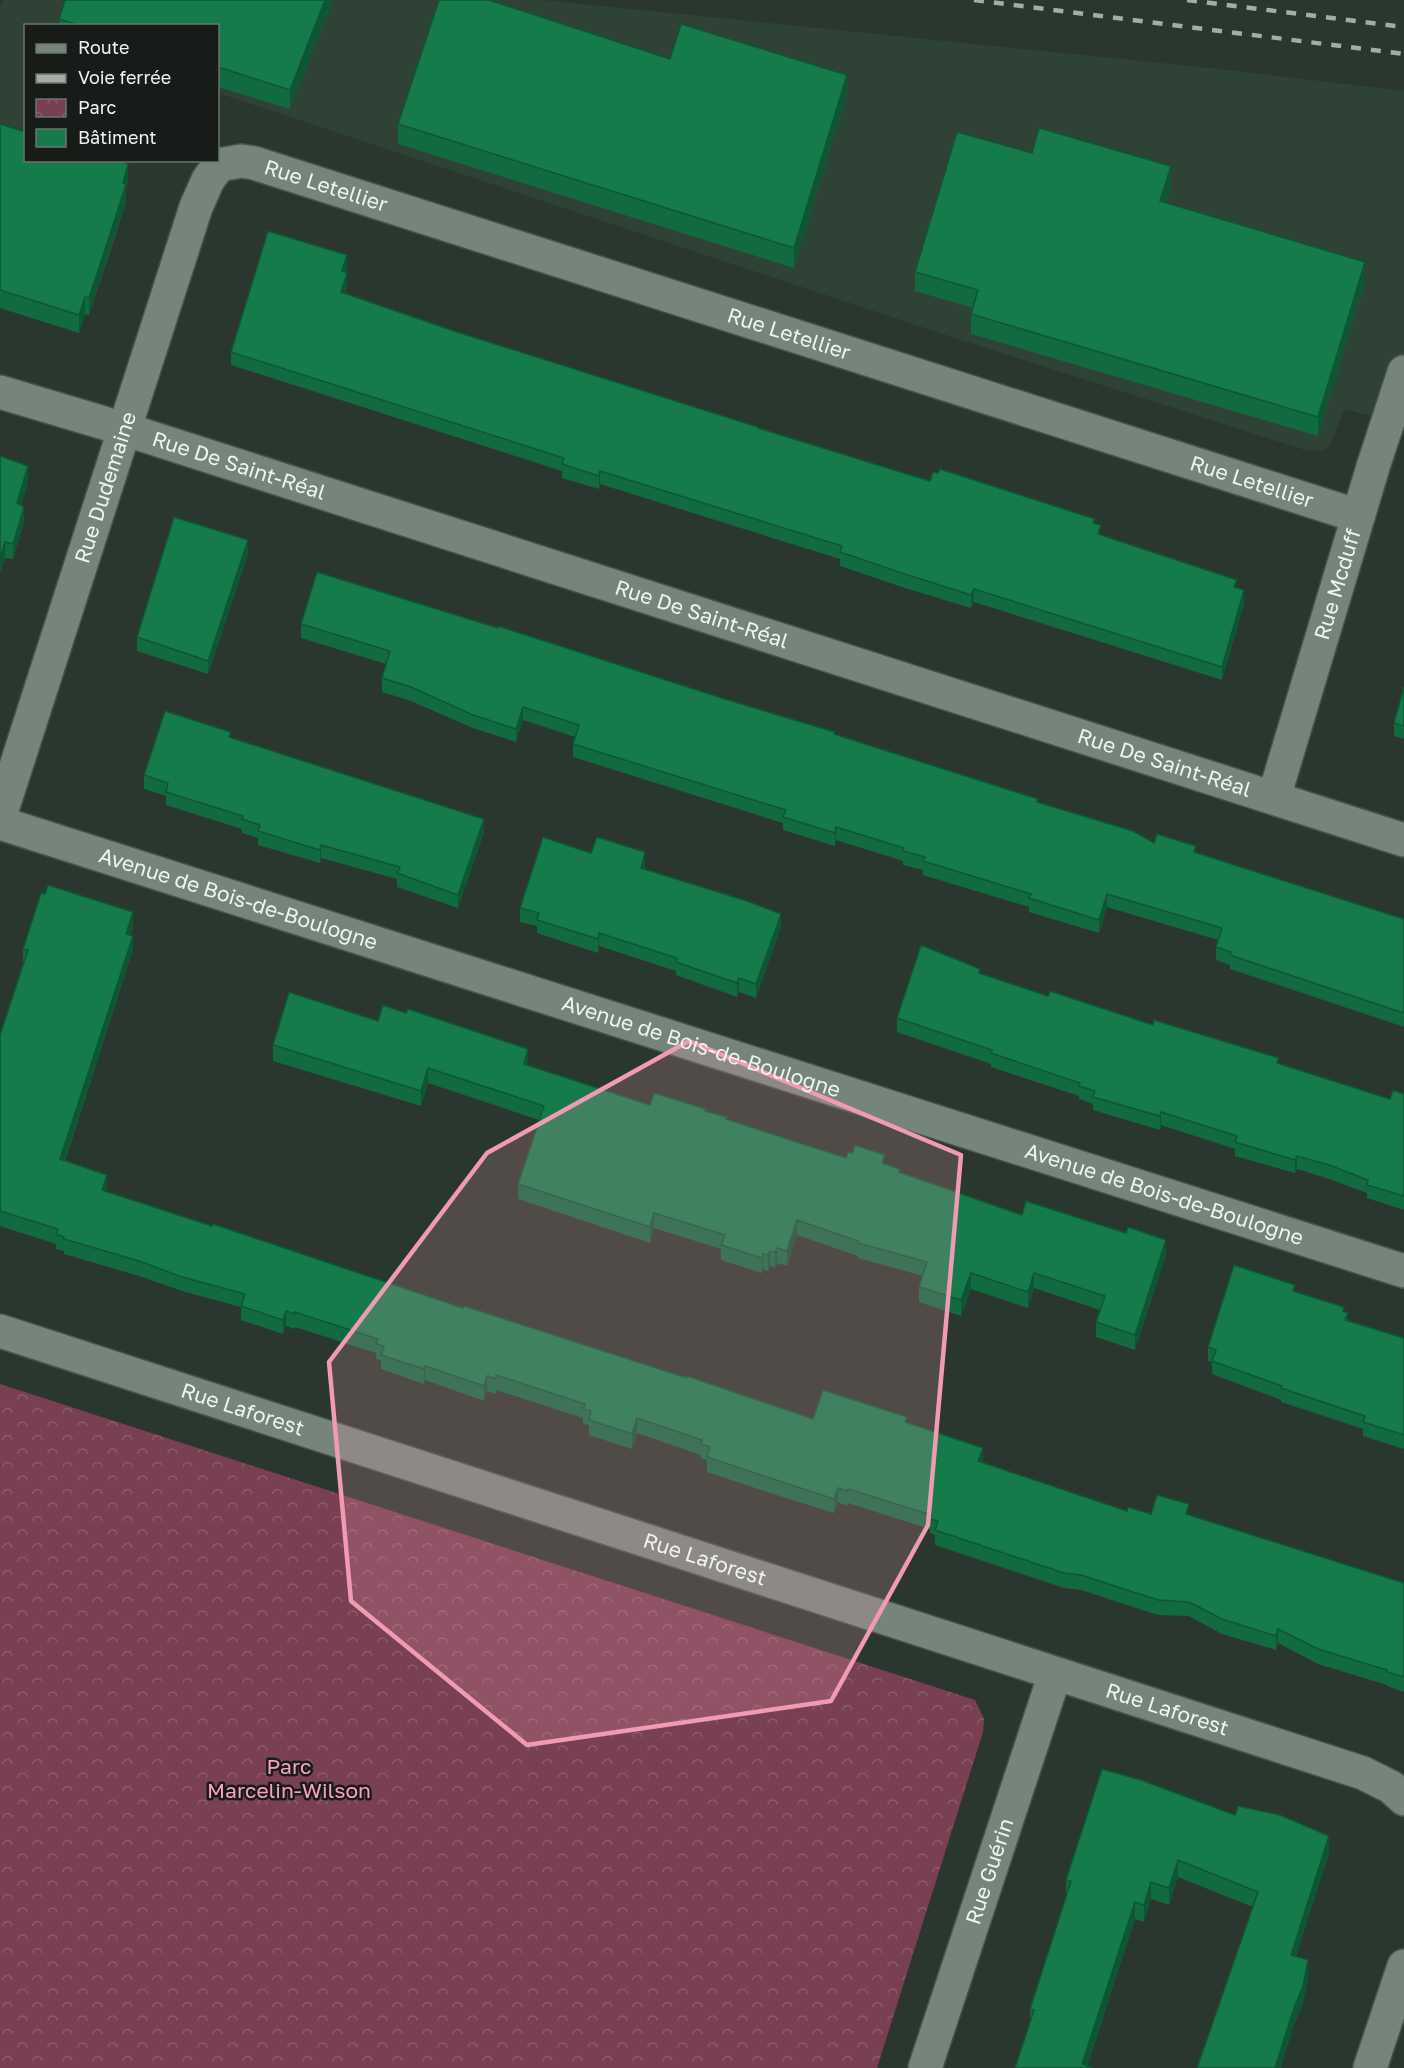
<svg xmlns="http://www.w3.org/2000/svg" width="1404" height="2068" viewBox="0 0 1404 2068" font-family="'Golos Text',sans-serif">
<defs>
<pattern id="park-crowns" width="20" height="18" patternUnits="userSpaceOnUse" patternTransform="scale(1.5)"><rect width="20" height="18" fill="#784052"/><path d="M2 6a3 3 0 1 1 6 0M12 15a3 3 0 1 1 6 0" fill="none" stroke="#8c5c6b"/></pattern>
</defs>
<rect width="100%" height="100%" fill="#2a372e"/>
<!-- built -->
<path fill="#2f4236" d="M 3,0 L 543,0 L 1220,69 L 1404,91 L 1404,425 L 1344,409 L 1330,446 L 1321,451 L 1305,450 L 961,340 L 218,93 L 218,26 L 26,26 L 25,135 L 0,127 L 0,9 Z"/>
<!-- park -->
<path fill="url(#park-crowns)" d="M 0,1384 L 975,1700 L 984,1719 L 983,1732 L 877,2068 L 0,2068 Z"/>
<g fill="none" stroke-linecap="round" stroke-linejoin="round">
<!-- minor casing -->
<g stroke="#47524b" stroke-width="36">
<g id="minor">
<path id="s1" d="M 219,165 L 241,161 L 254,163 L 1358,516"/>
<path id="s2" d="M 0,392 L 124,429 L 1404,840"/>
<path id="s3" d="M 1274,797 L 1373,467 L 1404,372"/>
<path id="s4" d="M 0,823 L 1404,1271"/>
<path id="s5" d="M 0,1331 L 1363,1773 L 1391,1787 L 1404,1799"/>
<path id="s6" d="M 925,2068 L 1055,1674"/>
<path d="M 1370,2068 L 1404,1966"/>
</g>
</g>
<!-- tertiary casing -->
<g stroke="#47524b" stroke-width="36">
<g id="tertiary">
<path id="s7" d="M 0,816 L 196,207 L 208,180 L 219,165"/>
</g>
</g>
<!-- minor -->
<use href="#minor" stroke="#76857b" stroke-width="33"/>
<!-- tertiary -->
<use href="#tertiary" stroke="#76857b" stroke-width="33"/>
<!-- rail -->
<path stroke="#a3ada6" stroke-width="4.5" stroke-dasharray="10 10" stroke-linecap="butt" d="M 974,0 L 1404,54
M 1187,0 L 1404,27"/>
</g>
<!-- wall -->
<path fill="#126a40" d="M 331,0 L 331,5 L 290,109 L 218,87 L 218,26 L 59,26 L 59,19 Z
M 670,59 L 847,94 L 794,268 L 398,144 L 398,124 Z
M 0,124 L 128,181 L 126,189 L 126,201 L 115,237 L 89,315 L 85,314 L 79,333 L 0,308 Z
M 1032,153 L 1171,186 L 1166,203 L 1365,281 L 1318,436 L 971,334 L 971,314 L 973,308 L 915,291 L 915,272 Z
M 347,269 L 346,273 L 347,287 L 345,293 L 454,331 L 758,428 L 930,481 L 1095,523 L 1101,535 L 1237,588 L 1244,604 L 1222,680 L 974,602 L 971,608 L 905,588 L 840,566 L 840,559 L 600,484 L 599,489 L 562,478 L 562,471 L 231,365 L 231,352 Z
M 0,456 L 28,482 L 21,505 L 24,522 L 13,559 L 5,558 L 0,574 Z
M 248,554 L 208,674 L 137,651 L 137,637 Z
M 301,624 L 725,699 L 835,734 L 1038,802 L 1154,843 L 1196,853 L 1404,919 L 1404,1027 L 1230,969 L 1230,965 L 1216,960 L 1216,947 L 1218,940 L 1107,907 L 1099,933 L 1029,912 L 1029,907 L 923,875 L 923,870 L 903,865 L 903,861 L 836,840 L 835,846 L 783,830 L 783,823 L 573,757 L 573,744 L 575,737 L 523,720 L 516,742 L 473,728 L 411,701 L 382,692 L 382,678 L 386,664 L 301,638 Z
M 1404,687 L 1404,739 L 1394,736 L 1394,723 Z
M 231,738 L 484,832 L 458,908 L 397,887 L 397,879 L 321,858 L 320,863 L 258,845 L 258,838 L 242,833 L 242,829 L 166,805 L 166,796 L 144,789 L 144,775 Z
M 591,853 L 645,866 L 644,869 L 781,927 L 756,998 L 739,992 L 737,997 L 676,975 L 676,971 L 599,946 L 598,953 L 537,933 L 537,926 L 520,922 L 520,908 Z
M 133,927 L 130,935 L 133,950 L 65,1161 L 107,1190 L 106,1191 L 463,1308 L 813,1419 L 907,1423 L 983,1463 L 1127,1511 L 1151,1514 L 1189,1515 L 1404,1583 L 1404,1692 L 1387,1686 L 1387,1685 L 1318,1664 L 1278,1643 L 1276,1650 L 1222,1634 L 1189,1616 L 1158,1615 L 1081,1590 L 1064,1588 L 935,1545 L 935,1535 L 930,1533 L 930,1529 L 848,1503 L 847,1506 L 838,1502 L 834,1513 L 767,1492 L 707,1472 L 707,1460 L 701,1459 L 701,1455 L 637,1433 L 632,1449 L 589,1435 L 589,1425 L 583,1424 L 583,1418 L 496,1390 L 496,1394 L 487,1391 L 484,1401 L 425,1380 L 424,1384 L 381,1369 L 381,1360 L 376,1359 L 376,1353 L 295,1327 L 295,1329 L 286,1326 L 283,1334 L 241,1320 L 241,1307 L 182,1291 L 139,1276 L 64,1254 L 64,1251 L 56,1249 L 56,1244 L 0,1226 L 0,1035 L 23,963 L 23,949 Z
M 980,973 L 1048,996 L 1153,1025 L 1390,1099 L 1404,1094 L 1404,1210 L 1367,1198 L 1367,1193 L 1329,1179 L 1297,1169 L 1295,1173 L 1235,1156 L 1235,1149 L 1161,1125 L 1160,1130 L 1093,1110 L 1093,1104 L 1079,1099 L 1079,1096 L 991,1067 L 991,1064 L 897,1032 L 897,1018 Z
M 406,1013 L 528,1065 L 650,1105 L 706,1111 L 727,1120 L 846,1158 L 885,1164 L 900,1173 L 1022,1215 L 1166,1255 L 1135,1350 L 1096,1337 L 1096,1322 L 1100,1310 L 1034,1288 L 1028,1308 L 971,1289 L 961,1316 L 919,1302 L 919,1287 L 923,1276 L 858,1258 L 858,1256 L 797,1235 L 787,1266 L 777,1263 L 775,1268 L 770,1266 L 768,1271 L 763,1269 L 762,1273 L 721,1260 L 721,1249 L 654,1228 L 650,1243 L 518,1199 L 518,1184 L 539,1120 L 428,1083 L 421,1106 L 273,1061 L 273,1045 L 378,1021 Z
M 1295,1291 L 1344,1311 L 1348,1320 L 1404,1338 L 1404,1449 L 1363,1436 L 1363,1429 L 1281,1402 L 1281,1400 L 1212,1374 L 1212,1362 L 1208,1361 L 1208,1347 Z
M 1102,1769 L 1329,1853 L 1296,1956 L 1308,1977 L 1303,2003 L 1294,2025 L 1253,1907 L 1178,1877 L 1169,1905 L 1151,1899 L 1144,1922 L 1135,1919 L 1087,2066 L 1015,2068 L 1030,2024 L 1030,2009 L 1066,1896 L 1066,1880 Z"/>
<!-- shaded-wall -->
<path fill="#0f5634" d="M 325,0 L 331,0 L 331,5 L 290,109 L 290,90 Z
M 847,75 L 847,94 L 794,268 L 794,248 Z
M 128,164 L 128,181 L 126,189 L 126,201 L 89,315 L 89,298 Z
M 1171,166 L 1171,186 L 1160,221 L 1160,201 Z
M 347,255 L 347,269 L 342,285 L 342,271 Z
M 1365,262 L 1365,281 L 1318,436 L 1318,417 Z
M 347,273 L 347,287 L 341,306 L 341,292 Z
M 85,297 L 85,314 L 79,333 L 79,315 Z
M 28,466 L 28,482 L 17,519 L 17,503 Z
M 600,471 L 600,484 L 599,489 L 599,476 Z
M 24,507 L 24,522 L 13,559 L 13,544 Z
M 248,540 L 248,554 L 208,674 L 208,661 Z
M 5,542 L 5,558 L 0,574 L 0,558 Z
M 974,589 L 974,602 L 971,608 L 971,595 Z
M 1244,590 L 1244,604 L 1222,680 L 1222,667 Z
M 523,707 L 523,720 L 516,742 L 516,729 Z
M 484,819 L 484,832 L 458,908 L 458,895 Z
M 836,827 L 836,840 L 835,846 L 835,833 Z
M 321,845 L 321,858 L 320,863 L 320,850 Z
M 645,852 L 645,866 L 641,882 L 641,868 Z
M 1107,894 L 1107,907 L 1099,933 L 1099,920 Z
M 133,912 L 133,927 L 126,948 L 126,934 Z
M 781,914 L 781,927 L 756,998 L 756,984 Z
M 599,933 L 599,946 L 598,953 L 598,939 Z
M 133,936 L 133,950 L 60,1174 L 60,1159 Z
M 739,978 L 739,992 L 737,997 L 737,983 Z
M 528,1049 L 528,1065 L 524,1079 L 524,1064 Z
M 428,1068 L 428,1083 L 421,1106 L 421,1091 Z
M 1161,1112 L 1161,1125 L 1160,1130 L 1160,1116 Z
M 1297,1156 L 1297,1169 L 1295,1173 L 1295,1160 Z
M 107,1175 L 107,1190 L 102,1205 L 102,1190 Z
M 654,1213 L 654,1228 L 650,1243 L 650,1227 Z
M 797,1220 L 797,1235 L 787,1266 L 787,1251 Z
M 1166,1240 L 1166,1255 L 1135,1350 L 1135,1335 Z
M 777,1248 L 777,1263 L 775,1268 L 775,1252 Z
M 770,1251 L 770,1266 L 768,1271 L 768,1255 Z
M 763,1254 L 763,1269 L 762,1273 L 762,1258 Z
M 971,1273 L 971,1289 L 961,1316 L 961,1300 Z
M 1034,1273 L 1034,1288 L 1028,1308 L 1028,1292 Z
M 286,1311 L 286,1326 L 283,1334 L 283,1320 Z
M 425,1366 L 425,1380 L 424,1384 L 424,1369 Z
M 487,1376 L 487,1391 L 484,1401 L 484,1386 Z
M 637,1418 L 637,1433 L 632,1449 L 632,1434 Z
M 983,1448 L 983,1463 L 978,1476 L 978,1461 Z
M 838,1488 L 838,1502 L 834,1513 L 834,1499 Z
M 1278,1629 L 1278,1643 L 1276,1650 L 1276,1636 Z
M 1329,1836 L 1329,1853 L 1291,1972 L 1291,1955 Z
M 1178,1860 L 1178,1877 L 1169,1905 L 1169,1888 Z
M 1151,1882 L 1151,1899 L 1144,1922 L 1144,1905 Z
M 1135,1902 L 1135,1919 L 1087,2068 L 1082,2064 Z
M 1308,1960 L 1308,1977 L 1303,2003 L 1294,2025 L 1281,2068 L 1275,2068 Z"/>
<!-- building -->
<path fill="#157b4b" stroke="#0f5634" stroke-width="1.5" d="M 65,0 L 325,0 L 290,90 L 218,67 L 218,26 L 81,26 L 59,19 Z
M 439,0 L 489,0 L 670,59 L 681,24 L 847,75 L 794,248 L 398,124 Z
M 0,124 L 26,132 L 26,160 L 119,160 L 128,164 L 123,183 L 126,184 L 115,219 L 89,298 L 85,297 L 79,315 L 0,290 Z
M 1039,128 L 1171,166 L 1160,201 L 1365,262 L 1318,417 L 971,314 L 978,290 L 915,272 L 957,132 L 1032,153 Z
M 268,231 L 347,255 L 342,271 L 347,273 L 341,292 L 454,331 L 758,427 L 758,428 L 930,481 L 933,472 L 938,473 L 940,469 L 1095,519 L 1093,523 L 1101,525 L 1098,534 L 1237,580 L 1234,587 L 1244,590 L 1222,667 L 974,589 L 971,595 L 905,574 L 840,552 L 842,546 L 600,471 L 599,476 L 562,464 L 564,458 L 231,352 Z
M 0,456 L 28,466 L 17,503 L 24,507 L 13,544 L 5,542 L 0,558 Z
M 174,517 L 248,540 L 208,661 L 137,637 Z
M 317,572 L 498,628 L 498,626 L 725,699 L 835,732 L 834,734 L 1038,799 L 1037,802 L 1133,831 L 1154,843 L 1157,834 L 1196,846 L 1194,852 L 1404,919 L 1404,1013 L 1230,955 L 1231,952 L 1216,947 L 1222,928 L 1107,894 L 1099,920 L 1029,898 L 1031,894 L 923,861 L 925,857 L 903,851 L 904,848 L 836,827 L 835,833 L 783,817 L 786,810 L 573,744 L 579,725 L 523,707 L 516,729 L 473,715 L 411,687 L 382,678 L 390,651 L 301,624 Z
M 1404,687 L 1404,726 L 1394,723 Z
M 165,711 L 231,732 L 229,737 L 484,819 L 458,895 L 397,873 L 400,867 L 321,845 L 320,850 L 258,831 L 260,825 L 242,819 L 243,816 L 166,792 L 168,783 L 144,775 Z
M 543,837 L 591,853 L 597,837 L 645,852 L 641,868 L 747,901 L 781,914 L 756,984 L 739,978 L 737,983 L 676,962 L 677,958 L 599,933 L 598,939 L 537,920 L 539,913 L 520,908 Z
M 48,885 L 133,912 L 126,934 L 133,936 L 60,1159 L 107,1175 L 102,1190 L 212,1226 L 213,1224 L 463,1308 L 464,1306 L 687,1378 L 687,1376 L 813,1419 L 823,1390 L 907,1417 L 905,1422 L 983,1448 L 978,1461 L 1127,1511 L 1128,1507 L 1151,1514 L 1157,1495 L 1189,1504 L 1186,1514 L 1404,1583 L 1404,1677 L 1387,1672 L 1387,1670 L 1318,1649 L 1278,1629 L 1276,1636 L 1222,1619 L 1189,1602 L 1158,1600 L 1081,1575 L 1064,1573 L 935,1530 L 938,1521 L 930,1519 L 931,1515 L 848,1489 L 847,1491 L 838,1488 L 834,1499 L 767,1477 L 707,1457 L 710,1447 L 701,1444 L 702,1440 L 637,1418 L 632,1434 L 589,1420 L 591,1411 L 583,1409 L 585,1404 L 496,1375 L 496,1379 L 487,1376 L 484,1386 L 425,1366 L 424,1369 L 381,1355 L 384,1346 L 376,1344 L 378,1339 L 295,1312 L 295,1314 L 286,1311 L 283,1320 L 241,1306 L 245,1294 L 182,1277 L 139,1261 L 64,1239 L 64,1237 L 56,1234 L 58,1229 L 0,1211 L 0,1035 L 28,950 L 23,949 L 41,893 L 45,894 Z
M 921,945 L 980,969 L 979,973 L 1048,996 L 1050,991 L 1153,1025 L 1154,1020 L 1279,1058 L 1277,1063 L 1390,1099 L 1393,1090 L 1404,1094 L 1404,1196 L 1367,1185 L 1368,1180 L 1329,1165 L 1297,1156 L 1295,1160 L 1235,1142 L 1237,1136 L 1161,1112 L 1160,1116 L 1093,1097 L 1095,1091 L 1079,1086 L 1080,1083 L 991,1053 L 992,1050 L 897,1018 Z
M 289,992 L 378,1021 L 383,1005 L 406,1013 L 408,1009 L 528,1049 L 524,1064 L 650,1105 L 654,1093 L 706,1109 L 705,1111 L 727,1117 L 726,1119 L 846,1158 L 848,1152 L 852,1153 L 855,1145 L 885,1155 L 882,1163 L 900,1169 L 899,1172 L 1022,1215 L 1026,1201 L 1126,1233 L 1128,1227 L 1166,1240 L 1135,1335 L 1096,1322 L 1105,1296 L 1034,1273 L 1028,1292 L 971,1273 L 961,1300 L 919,1287 L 927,1262 L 858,1243 L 858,1241 L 797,1220 L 787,1251 L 777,1248 L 775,1252 L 770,1251 L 768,1255 L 763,1254 L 762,1258 L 721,1245 L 725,1235 L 654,1213 L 650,1227 L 518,1184 L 544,1106 L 428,1068 L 421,1091 L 273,1045 Z
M 1234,1265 L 1295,1285 L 1293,1291 L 1344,1307 L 1343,1311 L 1348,1313 L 1345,1320 L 1404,1338 L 1404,1435 L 1363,1422 L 1365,1416 L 1281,1388 L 1282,1386 L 1212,1361 L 1216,1350 L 1208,1347 Z
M 1102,1769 L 1141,1780 L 1235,1815 L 1238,1806 L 1280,1815 L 1329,1836 L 1291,1955 L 1308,1960 L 1303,1986 L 1294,2008 L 1275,2068 L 1197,2068 L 1258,1892 L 1178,1860 L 1169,1888 L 1151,1882 L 1144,1905 L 1135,1902 L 1082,2064 L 1092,2068 L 1015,2068 L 1034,2010 L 1030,2009 L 1071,1881 L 1066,1880 Z"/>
<!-- marked area -->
<path fill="#f09ab4" fill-opacity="0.2" stroke="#f09ab4" stroke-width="4.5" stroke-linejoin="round" d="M 689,1041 L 961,1155 L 928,1525 L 831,1701 L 527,1745 L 351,1601 L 329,1362 L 487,1153 Z"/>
<g text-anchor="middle" stroke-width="5" stroke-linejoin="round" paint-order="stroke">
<!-- street labels -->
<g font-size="21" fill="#edf5f0" stroke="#171c19">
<text dy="7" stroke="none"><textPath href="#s1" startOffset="111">Rue Letellier</textPath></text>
<text dy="7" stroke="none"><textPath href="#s1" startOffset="597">Rue Letellier</textPath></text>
<text dy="7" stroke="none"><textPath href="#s2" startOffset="250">Rue De Saint-Réal</textPath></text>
<text dy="7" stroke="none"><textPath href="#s1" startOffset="1083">Rue Letellier</textPath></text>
<text dy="7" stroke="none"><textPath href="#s7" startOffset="345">Rue Dudemaine</textPath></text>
<text dy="7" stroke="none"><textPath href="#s3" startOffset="222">Rue Mcduff</textPath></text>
<text dy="7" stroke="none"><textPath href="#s2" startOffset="736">Rue De Saint-Réal</textPath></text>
<text dy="7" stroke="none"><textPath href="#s2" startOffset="1222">Rue De Saint-Réal</textPath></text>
<text dy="7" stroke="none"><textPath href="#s4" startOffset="250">Avenue de Bois-de-Boulogne</textPath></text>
<text dy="7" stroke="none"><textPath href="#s4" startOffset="736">Avenue de Bois-de-Boulogne</textPath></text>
<text dy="7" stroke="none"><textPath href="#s4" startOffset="1222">Avenue de Bois-de-Boulogne</textPath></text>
<text dy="7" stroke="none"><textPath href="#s5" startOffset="255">Rue Laforest</textPath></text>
<text dy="7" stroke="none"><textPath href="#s5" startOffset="741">Rue Laforest</textPath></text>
<text dy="7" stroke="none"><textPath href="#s5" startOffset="1227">Rue Laforest</textPath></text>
<text dy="7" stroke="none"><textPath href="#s6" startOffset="207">Rue Guérin</textPath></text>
</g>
<!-- park labels -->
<g font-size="21" fill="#fea0bd" stroke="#171c19">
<text x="289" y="1774">Parc<tspan x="289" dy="24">Marcelin-Wilson</tspan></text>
</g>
</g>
<!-- legend -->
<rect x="24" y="24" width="195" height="138" fill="#171c19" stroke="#6d736f" stroke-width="1.5"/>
<rect x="36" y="44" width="30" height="9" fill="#76857b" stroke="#6d736f" stroke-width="1.5"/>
<text x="78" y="54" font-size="18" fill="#edf5f0">Route</text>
<rect x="36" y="74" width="30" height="9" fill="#a3ada6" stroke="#6d736f" stroke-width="1.5"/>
<text x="78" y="84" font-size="18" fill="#edf5f0">Voie ferrée</text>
<rect x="36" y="99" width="30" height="18" fill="url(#park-crowns)" stroke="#6d736f" stroke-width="1.5"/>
<text x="78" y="114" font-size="18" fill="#edf5f0">Parc</text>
<rect x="36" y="129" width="30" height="18" fill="#157b4b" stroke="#6d736f" stroke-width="1.5"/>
<text x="78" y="144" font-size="18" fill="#edf5f0">Bâtiment</text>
</svg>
